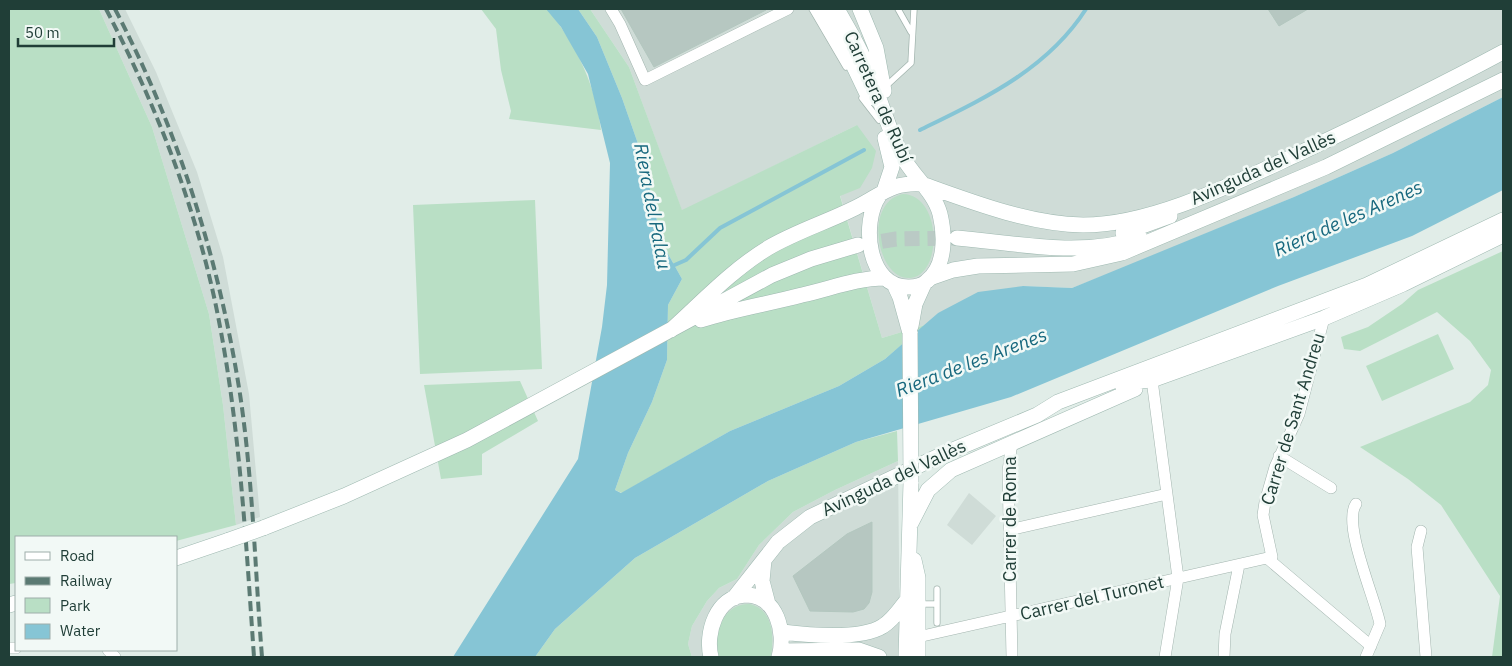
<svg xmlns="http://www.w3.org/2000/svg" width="1512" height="666" viewBox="0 0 1512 666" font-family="'IBM Plex Sans',sans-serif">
<rect width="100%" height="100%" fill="#e1ede8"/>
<!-- built -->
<path fill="#cfdcd7" d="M 99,9 L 125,9 L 156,72 L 197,172 L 223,257 L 249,394 L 260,517 L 236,525 L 223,405 L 209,314 L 152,127 Z
M 590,9 L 1503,9 L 1503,97 L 1393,153 L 1294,197 L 1128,266 L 1072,288 L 1023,286 L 938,313 L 925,325 L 882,338 L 840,195 L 857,125 L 682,211 L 629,67 Z
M 898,461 L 900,657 L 692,657 L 688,644 L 692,626 L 707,601 L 719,588 L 737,579 L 759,545 L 793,512 L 835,490 Z
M 969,493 L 996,516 L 972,545 L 947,525 Z"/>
<!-- green -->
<path fill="#b9dfc5" d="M 9,9 L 99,9 L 152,127 L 209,314 L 223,405 L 236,525 L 176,541 L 176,537 L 16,537 L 16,583 L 9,584 Z
M 481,9 L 548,10 C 576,44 596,86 601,130 L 509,119 L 511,111 L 501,70 L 496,29 Z
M 578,9 L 590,9 L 629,67 L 682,210 L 857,125 L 876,151 L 872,168 L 860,188 L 840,196 L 882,338 L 925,325 L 885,359 L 839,386 L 730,431 L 622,493 L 615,490 L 628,453 L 652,402 L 667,360 L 668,305 L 682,279 L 662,243 L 643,158 L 622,98 L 597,37 Z
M 903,194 C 943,195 943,279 908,278 C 877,278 863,202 903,194 Z
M 535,200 L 542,369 L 420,374 L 413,205 Z
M 1503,251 L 1503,657 L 1492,657 L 1500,596 L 1441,505 L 1408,479 L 1360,447 L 1470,402 L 1488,385 L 1491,370 L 1470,341 L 1437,312 L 1360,351 L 1344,349 L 1341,337 L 1368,327 L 1402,304 L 1418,290 Z
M 1438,334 L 1454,369 L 1382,401 L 1366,366 Z
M 520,381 L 538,421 L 482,454 L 482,475 L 441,479 L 424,385 Z
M 897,431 L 898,461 L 835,490 L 793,512 L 759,545 L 737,579 L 719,588 L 707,601 L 692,626 L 688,644 L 692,657 L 535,657 L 555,629 L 635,558 L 768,481 L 856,442 Z
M 750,604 C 774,610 774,638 771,657 L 719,657 C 713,635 722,603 750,604 Z"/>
<!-- water -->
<path fill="#86c5d5" d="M 546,9 L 578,9 L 597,37 L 622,98 L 643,158 L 662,243 L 682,279 L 668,305 L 667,360 L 652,402 L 628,453 L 615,490 L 621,493 L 730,431 L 839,386 L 885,359 L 938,313 L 978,292 L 1023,286 L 1072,288 L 1294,197 L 1393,153 L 1503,97 L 1503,190 L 1412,236 L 1278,286 L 1011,397 L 856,442 L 768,481 L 635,558 L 555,629 L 535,657 L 453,657 L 578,459 L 602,327 L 607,285 L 610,163 L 588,74 L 561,27 Z"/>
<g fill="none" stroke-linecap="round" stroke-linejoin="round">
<!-- stream -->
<path stroke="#86c5d5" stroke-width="4" d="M 920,130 C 983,99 1047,70 1086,9
M 670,267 L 686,260 L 720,228 L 864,150"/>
</g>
<!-- building -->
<path fill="#b6c7c1" stroke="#b3c7bf" d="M 621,9 L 765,9 L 766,10 L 654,67 Z
M 1268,9 L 1308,9 L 1279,26 Z
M 872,522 L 872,592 L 869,603 L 864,609 L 853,612 L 810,611 L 793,576 L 847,534 Z"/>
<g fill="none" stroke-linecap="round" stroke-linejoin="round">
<!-- secondary-tunnel -->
<path stroke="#bacac5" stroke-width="15" stroke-dasharray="15 8" stroke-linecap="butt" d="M 859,245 L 896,239 L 955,238"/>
<!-- service casing -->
<g stroke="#a3b5af" stroke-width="7">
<path id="service" d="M 812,9 L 846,67
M 898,9 L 911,32
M 886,86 L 911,63 L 914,9
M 862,98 L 879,120
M 919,604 L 937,604
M 937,623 L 937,589"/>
</g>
<!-- minor casing -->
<g stroke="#a3b5af" stroke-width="12">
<path id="minor" d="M 611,9 L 620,24 L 645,80 L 788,9
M 1324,318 L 1299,414 L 1275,467 L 1265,502 L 1263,515 L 1272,557 L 1267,558 L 1371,646
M 1152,380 L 1178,578 L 1165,657
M 1012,442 L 1008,471 L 1012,657
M 1279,456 L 1331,488
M 1356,504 C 1342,524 1375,598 1380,624 L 1366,657
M 1009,530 L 1167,494
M 1421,531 L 1417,547 L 1426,657
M 918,637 L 1267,558
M 9,648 L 16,648
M 108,650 L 115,657
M 1224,657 L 1225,634 L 1239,565"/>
</g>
<!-- secondary casing -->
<g stroke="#9fb9b1" stroke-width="16">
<path id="secondary" d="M 822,9 L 848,54 L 869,98
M 837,9 C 847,27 859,46 867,66 C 879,95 887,126 901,154 C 912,176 934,191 940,214 C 945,235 946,266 927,281 C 922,286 916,287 909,287 C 867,288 861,222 879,196
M 860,9 L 876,48 L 884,91
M 884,191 L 892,167 L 885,138
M 1123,233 L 1170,216
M 957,238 C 1019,243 1079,258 1140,238
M 930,278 L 953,270 L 978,266 L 1073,264 L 1122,253 L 1326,167 L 1503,80
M 894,284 L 900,297 L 910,333
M 701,320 C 734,309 768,304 802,295 C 830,289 856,278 885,278
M 911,326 L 915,304 L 924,284
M 671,330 C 702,302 732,270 768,248 C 795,232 827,222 855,208 C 882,195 890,182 922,184 C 972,202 1029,224 1083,225 C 1153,225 1237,182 1300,153 C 1368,121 1436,88 1503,52
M 1123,387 L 1139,381 L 1152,380 L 1324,318 L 1403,284 L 1503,235
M 911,523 L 928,490 L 951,470 L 1135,389
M 263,528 L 344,496 L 467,440 L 772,275 L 811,259 L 858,245
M 176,558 L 229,540
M 764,560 L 762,581 L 768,604
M 914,560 L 918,578 L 918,657
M 734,598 L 778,542 L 810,517 L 941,455 L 1037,415 L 1058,402 L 1367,285 L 1503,220
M 9,605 L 16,603
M 782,632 C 807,635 861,640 883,626 C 893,620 900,609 907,600
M 781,651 L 859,650 L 879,657
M 711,657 C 705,634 716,596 746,595 C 777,595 786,633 779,657
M 906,657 L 911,482"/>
</g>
<!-- service -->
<use href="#service" stroke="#fff" stroke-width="5.5"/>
<!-- minor -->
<use href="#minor" stroke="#fff" stroke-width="11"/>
<!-- secondary -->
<use href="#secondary" stroke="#fff" stroke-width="15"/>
<!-- rail -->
<path stroke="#5b7a73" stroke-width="4" stroke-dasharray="10 5" stroke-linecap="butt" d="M 106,9 C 156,105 197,209 218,316 C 240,428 246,543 254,657
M 115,9 C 178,130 219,259 240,394 C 253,481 255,570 262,657"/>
<!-- secondary-bridge casing -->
<g stroke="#9fb9b1" stroke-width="16" stroke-linecap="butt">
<path id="secondary-bridge" d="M 910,333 L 911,482
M 229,540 L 263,528"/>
</g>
<!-- secondary-bridge -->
<use href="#secondary-bridge" stroke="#fff" stroke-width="15"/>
</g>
<g text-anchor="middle" stroke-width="5" stroke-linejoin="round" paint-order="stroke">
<!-- street labels -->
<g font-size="18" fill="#203e37" stroke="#f2f9f6">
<text transform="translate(878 97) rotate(66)" y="6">Carretera de Rubí</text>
<text transform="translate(1263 168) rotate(-24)" y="6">Avinguda del Vallès</text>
<text transform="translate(1293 419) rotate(-73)" y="6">Carrer de Sant Andreu</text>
<text transform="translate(894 478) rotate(-25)" y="6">Avinguda del Vallès</text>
<text transform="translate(1010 519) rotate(-90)" y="6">Carrer de Roma</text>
<text transform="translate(1092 598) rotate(-13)" y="6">Carrer del Turonet</text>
</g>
<!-- water labels -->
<g font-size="19" font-style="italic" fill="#17687e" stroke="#f2f9f6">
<text transform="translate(653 206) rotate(79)" y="7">Riera del Palau</text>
<text transform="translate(1348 218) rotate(-24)" y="7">Riera de les Arenes</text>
<text transform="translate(971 362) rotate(-21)" y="7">Riera de les Arenes</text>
</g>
</g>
<!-- border -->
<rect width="1512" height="666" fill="none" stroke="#203e37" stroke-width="20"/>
<!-- legend -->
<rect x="15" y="536" width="162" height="115" fill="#f2f9f6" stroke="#9eaeaa"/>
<rect x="25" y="552" width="25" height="8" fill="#ffffff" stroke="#9eaeaa"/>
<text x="60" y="561" font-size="15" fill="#203e37">Road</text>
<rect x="25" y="577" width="25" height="8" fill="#5b7a73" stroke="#9eaeaa"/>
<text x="60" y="586" font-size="15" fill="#203e37">Railway</text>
<rect x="25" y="598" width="25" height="15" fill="#b9dfc5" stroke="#9eaeaa"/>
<text x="60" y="611" font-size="15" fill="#203e37">Park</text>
<rect x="25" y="624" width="25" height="15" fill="#86c5d5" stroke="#9eaeaa"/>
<text x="60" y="636" font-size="15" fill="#203e37">Water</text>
<!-- scale -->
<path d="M18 38v8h96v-8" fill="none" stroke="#203e37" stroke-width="2.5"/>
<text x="25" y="38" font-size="15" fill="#203e37" stroke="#f2f9f6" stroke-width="4" paint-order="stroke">50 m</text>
</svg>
